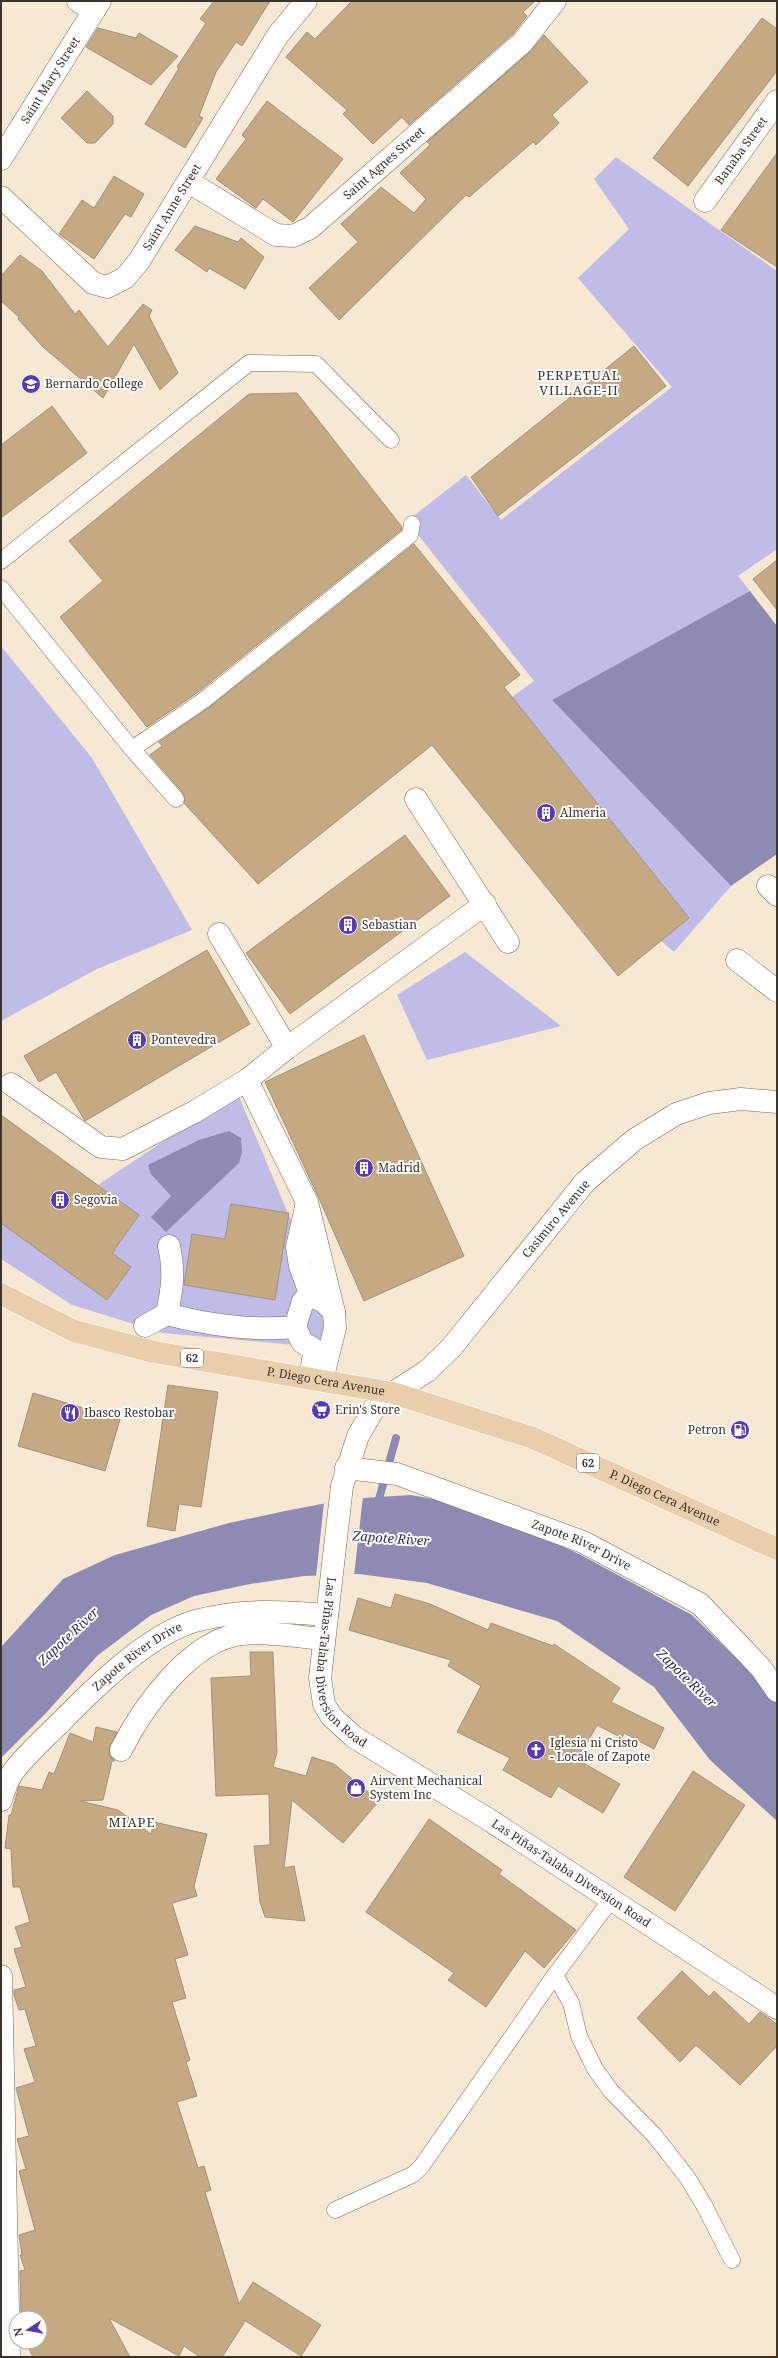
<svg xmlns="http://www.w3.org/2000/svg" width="778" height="2358" viewBox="0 0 778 2358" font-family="'Noto Serif',serif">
<rect width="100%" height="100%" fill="#f7e8d4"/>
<!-- green -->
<path fill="#bfbce7" d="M 616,157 L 777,271 L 777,549 L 738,576 L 750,591 L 552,700 L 731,886 L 674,952 L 661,941 L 689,918 L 525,713 L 472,726 L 534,681 L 407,521 L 466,475 L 501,520 L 672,387 L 578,278 L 629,229 L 594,179 Z
M 1,646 L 92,758 L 192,930 L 97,969 L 1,1021 Z
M 465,952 L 561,1026 L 427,1060 L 397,995 Z
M 237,1092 L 334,1323 L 326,1348 L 163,1333 L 72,1305 L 1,1259 L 1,1223 L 107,1300 L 131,1267 L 112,1253 L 139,1215 L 98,1185 Z"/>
<!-- water -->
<path fill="#8d8bb4" d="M 750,591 L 777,626 L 777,854 L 731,886 L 552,700 Z
M 229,1131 L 241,1138 L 242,1152 L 239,1163 L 166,1232 L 151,1217 L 171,1196 L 151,1174 L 148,1165 L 199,1140 Z
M 411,1495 L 455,1503 L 504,1519 L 579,1554 L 692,1615 L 754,1676 L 777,1702 L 777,1821 L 710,1760 L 654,1687 L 557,1621 L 427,1583 L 359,1574 L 304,1576 L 250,1584 L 194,1596 L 151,1615 L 97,1656 L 47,1712 L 1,1758 L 1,1647 L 63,1579 L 115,1555 L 229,1523 L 285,1511 L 348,1499 Z"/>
<!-- pier -->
<path fill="#f7e8d4" d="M 363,1496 L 354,1576 L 316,1577 L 324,1502 Z"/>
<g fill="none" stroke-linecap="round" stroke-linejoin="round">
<!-- stream -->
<path stroke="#8d8bb4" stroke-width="8" d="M 377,1506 L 396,1438"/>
</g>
<!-- building -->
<path fill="#c5a983" stroke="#9f917f" d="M 214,1 L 270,1 L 242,46 L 236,42 L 216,72 L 199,116 L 203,118 L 185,148 L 145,124 L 179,68 L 177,67 L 206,23 L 200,19 Z
M 352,1 L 535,1 L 523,12 L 527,16 L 513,34 L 409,125 L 402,117 L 373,144 L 343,114 L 347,110 L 286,57 L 307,32 L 315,39 Z
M 762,18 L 777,29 L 777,71 L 688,186 L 653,158 Z
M 98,28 L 136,38 L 139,33 L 178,56 L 151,85 L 86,47 Z
M 544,35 L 588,82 L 552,115 L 559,123 L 536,145 L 533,142 L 469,197 L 466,195 L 339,320 L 309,288 L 358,242 L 341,224 L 381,187 L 414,213 L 426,199 L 400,173 L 430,145 L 427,142 L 530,52 Z
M 87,91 L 113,116 L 113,124 L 95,143 L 87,143 L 61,118 Z
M 267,101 L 343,159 L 293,222 L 263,199 L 256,208 L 216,179 L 246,139 L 242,135 Z
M 777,153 L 777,267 L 721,230 Z
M 114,176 L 144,194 L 131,217 L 125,214 L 94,259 L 59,234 L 82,200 L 94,208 Z
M 195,226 L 238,242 L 241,238 L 264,257 L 245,289 L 209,268 L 207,272 L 175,250 Z
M 20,255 L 42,271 L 75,314 L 79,310 L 108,347 L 143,304 L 152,310 L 149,316 L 178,373 L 160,390 L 134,344 L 103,398 L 43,347 L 18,319 L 19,317 L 1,301 L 1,276 Z
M 634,346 L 666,386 L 498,516 L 471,477 Z
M 297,393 L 402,527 L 401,530 L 198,692 L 147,727 L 60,617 L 103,581 L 69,541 L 249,394 Z
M 52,406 L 87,453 L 1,518 L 1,445 Z
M 414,544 L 520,675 L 504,687 L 689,918 L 618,976 L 432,745 L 258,884 L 184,803 L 185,798 L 183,793 L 150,755 L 162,746 L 159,742 L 210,707 Z
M 777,560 L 777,610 L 753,579 Z
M 405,835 L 450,896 L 290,1014 L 246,953 Z
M 207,950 L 250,1024 L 85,1121 L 56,1072 L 39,1082 L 24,1056 Z
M 364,1035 L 464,1256 L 364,1301 L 318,1196 L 265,1082 Z
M 1,1115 L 139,1215 L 112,1253 L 131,1267 L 107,1300 L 1,1223 Z
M 231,1204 L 289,1213 L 275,1300 L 184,1285 L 192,1234 L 225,1239 Z
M 168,1385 L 218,1392 L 201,1507 L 179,1504 L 175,1531 L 147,1526 Z
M 33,1393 L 120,1419 L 105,1471 L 18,1446 Z
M 395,1594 L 430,1604 L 488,1630 L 491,1623 L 553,1646 L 554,1644 L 620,1688 L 611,1702 L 664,1728 L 654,1749 L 624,1733 L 622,1738 L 597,1725 L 578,1760 L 620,1784 L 603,1813 L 558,1786 L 551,1798 L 503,1770 L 510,1758 L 457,1732 L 481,1686 L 448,1666 L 451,1660 L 349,1630 L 358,1598 L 391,1608 Z
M 250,1652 L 273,1652 L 277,1752 L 273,1767 L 306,1776 L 312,1757 L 334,1764 L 379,1801 L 343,1843 L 292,1800 L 284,1868 L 294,1866 L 305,1921 L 265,1917 L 260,1902 L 254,1846 L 270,1845 L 269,1794 L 216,1796 L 211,1678 L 251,1676 Z
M 96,1727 L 117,1732 L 109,1750 L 110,1756 L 115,1761 L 112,1761 L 103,1800 L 80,1801 L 118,1810 L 151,1834 L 154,1822 L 207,1834 L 194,1886 L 197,1896 L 172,1903 L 188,1955 L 175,1959 L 186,1998 L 172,2002 L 190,2060 L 186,2062 L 197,2096 L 177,2102 L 198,2168 L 204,2166 L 211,2190 L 205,2192 L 239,2304 L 253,2282 L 321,2325 L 301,2356 L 244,2320 L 244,2323 L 222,2357 L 200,2357 L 184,2346 L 179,2356 L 109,2318 L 130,2357 L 33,2357 L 26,2342 L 40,2342 L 40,2318 L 22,2318 L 21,2314 L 20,2271 L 25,2270 L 20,2255 L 22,2255 L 19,2235 L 35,2230 L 19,2171 L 26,2169 L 17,2139 L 29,2136 L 16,2088 L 35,2082 L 24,2049 L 36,2046 L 25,2009 L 19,2010 L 14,1995 L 14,1990 L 26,1987 L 14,1949 L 22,1947 L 15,1927 L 30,1922 L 20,1887 L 13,1887 L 11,1849 L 5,1848 L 9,1815 L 11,1815 L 19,1786 L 42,1790 L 49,1772 L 54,1774 L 70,1733 L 93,1742 Z
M 693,1771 L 745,1805 L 675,1911 L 624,1877 Z
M 429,1819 L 502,1870 L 499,1874 L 576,1930 L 544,1968 L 525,1951 L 486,2007 L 448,1980 L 454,1973 L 366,1912 Z
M 682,1971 L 709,1997 L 714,1991 L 749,2024 L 760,2012 L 777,2024 L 777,2046 L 740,2085 L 696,2045 L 680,2062 L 637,2018 Z"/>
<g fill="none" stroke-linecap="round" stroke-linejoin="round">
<!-- service casing -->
<g stroke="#746755" stroke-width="17">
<path id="service" d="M 1,561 L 249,363 L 316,364 L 391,440
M 1,588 L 132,749 L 204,700 L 410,535 L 412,524
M 132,749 L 176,799
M 555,1975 L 571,2003 L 579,2036 L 595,2069 L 611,2091 L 654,2135 L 687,2177 L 704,2205 L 732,2260
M 335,2210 L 412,2175 L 421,2167 L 555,1975 L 610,1901"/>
</g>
<!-- minor casing -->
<g stroke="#746755" stroke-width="23">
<g id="minor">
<path d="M 78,1 L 94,11"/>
<path id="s1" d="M 1,159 L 100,1"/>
<path id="s2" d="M 189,182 L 276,235 L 293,236 L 310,228 L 522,43 L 555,1"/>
<path id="s3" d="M 1,197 L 93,283 L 107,287 L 125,278 L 139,261 L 278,35 L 306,1"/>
<path id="s4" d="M 705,201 L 777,101"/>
<path d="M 416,799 L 508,942"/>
<path d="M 768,886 L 777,895"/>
<path d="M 219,934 L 287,1048"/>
<path d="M 737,960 L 777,991"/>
<path d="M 247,1080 L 307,1202 L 334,1312 L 335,1328 L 322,1380"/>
<path d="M 11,1084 L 101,1147 L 123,1149 L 194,1112 L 247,1080 L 287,1048 L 485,904"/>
<path d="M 306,1207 L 297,1247 L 300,1266 L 311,1296"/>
<path d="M 167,1314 C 207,1325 254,1331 295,1327 L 303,1301 L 311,1296 L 323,1301 L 334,1312"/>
<path d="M 145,1326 L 167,1314 C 172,1289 175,1272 169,1246"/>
<path d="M 295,1327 L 302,1342 L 312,1348 L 314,1354 L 310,1378"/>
<path id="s5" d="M 346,1468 L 397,1474 L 583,1542 L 700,1604 L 761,1668 L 777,1691"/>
<path d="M 121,1750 C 142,1708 191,1639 242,1634 C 268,1631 297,1637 324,1639"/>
</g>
</g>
<!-- tertiary casing -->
<g stroke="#746755" stroke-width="23">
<g id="tertiary">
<path id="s6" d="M 777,1102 L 741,1099 L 709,1103 L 676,1114 L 634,1140 L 585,1182 L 451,1348 L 427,1371 L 393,1393 L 373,1410 L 358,1436 L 342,1486 L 320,1678 L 324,1704 L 331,1716 L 354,1737 L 491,1821 L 777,2008"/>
<path id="s7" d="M 1,1800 C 4,1790 7,1781 13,1772 C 26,1755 43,1739 59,1724 C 93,1689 147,1635 195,1621 C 239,1609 282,1611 327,1615"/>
<path d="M 1,1976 L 9,2357"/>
</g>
</g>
<!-- primary casing -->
<g stroke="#fff" stroke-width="23">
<g id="primary">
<path id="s8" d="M 1,1294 L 74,1331 L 154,1352 L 393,1393 L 533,1438 L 777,1549"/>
</g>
</g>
<!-- service -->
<use href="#service" stroke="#fff" stroke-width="16"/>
<!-- minor -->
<use href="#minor" stroke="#fff" stroke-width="22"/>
<!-- tertiary -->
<use href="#tertiary" stroke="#fff" stroke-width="22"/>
<!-- primary -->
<use href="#primary" stroke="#e8ceaa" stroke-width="22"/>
</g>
<!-- icons -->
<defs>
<g id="university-disc" transform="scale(1)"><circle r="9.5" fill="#563ab2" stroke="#fff"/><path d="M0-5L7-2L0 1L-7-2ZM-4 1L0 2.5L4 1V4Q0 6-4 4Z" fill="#fff"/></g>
<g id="building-disc" transform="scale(1)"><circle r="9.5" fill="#563ab2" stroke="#fff"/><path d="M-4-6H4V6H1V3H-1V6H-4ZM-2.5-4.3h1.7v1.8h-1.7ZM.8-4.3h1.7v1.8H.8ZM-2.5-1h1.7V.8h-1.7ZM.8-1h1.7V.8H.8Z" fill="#fff"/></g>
<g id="supermarket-disc" transform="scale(1)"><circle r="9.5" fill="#563ab2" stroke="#fff"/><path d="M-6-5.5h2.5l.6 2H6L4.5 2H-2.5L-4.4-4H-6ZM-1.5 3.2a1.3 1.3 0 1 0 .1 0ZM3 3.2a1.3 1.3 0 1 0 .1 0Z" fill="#fff"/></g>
<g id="restaurant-disc" transform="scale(1)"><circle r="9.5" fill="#563ab2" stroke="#fff"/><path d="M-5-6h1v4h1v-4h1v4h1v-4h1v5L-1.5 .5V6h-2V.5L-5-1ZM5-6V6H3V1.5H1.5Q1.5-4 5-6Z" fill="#fff"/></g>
<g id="fuel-disc" transform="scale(1)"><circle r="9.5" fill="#563ab2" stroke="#fff"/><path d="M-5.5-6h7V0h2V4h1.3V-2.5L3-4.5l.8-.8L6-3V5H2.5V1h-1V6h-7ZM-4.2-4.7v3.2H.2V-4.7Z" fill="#fff"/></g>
<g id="church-disc" transform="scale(1)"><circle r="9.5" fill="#563ab2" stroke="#fff"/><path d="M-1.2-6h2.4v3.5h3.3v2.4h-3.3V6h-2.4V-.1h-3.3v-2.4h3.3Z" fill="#fff"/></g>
<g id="shop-disc" transform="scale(1)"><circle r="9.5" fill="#563ab2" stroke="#fff"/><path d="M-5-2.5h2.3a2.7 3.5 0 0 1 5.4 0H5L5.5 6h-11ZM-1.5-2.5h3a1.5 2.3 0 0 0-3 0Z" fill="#fff"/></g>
</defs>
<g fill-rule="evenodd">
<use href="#university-disc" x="31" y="384"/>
<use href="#building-disc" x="546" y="813"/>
<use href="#building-disc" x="348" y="925"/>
<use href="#building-disc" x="137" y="1040"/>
<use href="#building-disc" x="364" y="1168"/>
<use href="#building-disc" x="60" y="1200"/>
<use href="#supermarket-disc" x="321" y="1410"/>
<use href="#restaurant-disc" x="70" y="1413"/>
<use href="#fuel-disc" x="740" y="1430"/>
<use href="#church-disc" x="536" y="1750"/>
<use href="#shop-disc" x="356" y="1788"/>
</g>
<g text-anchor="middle" stroke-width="4" stroke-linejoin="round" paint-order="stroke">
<!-- shield labels -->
<g fill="#fff" stroke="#75716b" stroke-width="1">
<rect x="181" y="1349" width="22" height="18" rx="3"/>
<rect x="577" y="1454" width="22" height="18" rx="3"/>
</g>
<g font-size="11" font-weight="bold" fill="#3a342c">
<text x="192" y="1362">62</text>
<text x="588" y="1467">62</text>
</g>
<!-- street labels -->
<g font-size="12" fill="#3a342c" stroke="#fff">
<text dy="4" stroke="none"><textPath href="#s1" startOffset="93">Saint Mary Street</textPath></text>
<text dy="4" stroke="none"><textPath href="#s4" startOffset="62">Banaba Street</textPath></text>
<text dy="4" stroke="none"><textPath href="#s2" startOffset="236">Saint Agnes Street</textPath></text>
<text dy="4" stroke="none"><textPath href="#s3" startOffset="246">Saint Anne Street</textPath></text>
<text transform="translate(556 1219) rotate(-50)" y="4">Casimiro Avenue</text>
<text dy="4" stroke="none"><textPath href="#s8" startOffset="339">P. Diego Cera Avenue</textPath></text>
<text dy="4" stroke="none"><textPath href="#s8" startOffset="699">P. Diego Cera Avenue</textPath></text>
<text dy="4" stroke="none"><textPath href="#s5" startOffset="249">Zapote River Drive</textPath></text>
<text dy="4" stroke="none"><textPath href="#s7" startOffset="201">Zapote River Drive</textPath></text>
<text dy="4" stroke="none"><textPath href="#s6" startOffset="798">Las Piñas-Talaba Diversion Road</textPath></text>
<text dy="4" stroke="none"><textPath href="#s6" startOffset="1134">Las Piñas-Talaba Diversion Road</textPath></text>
</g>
<!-- poi labels -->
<g font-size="12" fill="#3a342c" stroke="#fff" text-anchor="start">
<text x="45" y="388">Bernardo College</text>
<text x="560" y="817">Almeria</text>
<text x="362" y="929">Sebastian</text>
<text x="151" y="1044">Pontevedra</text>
<text x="378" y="1172">Madrid</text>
<text x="74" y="1204">Segovia</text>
<text x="335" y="1414">Erin's Store</text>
<text x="84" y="1417">Ibasco Restobar</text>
<text x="726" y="1434" text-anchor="end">Petron</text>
<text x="550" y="1747">Iglesia ni Cristo<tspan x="550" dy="14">- Locale of Zapote</tspan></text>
<text x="370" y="1785">Airvent Mechanical<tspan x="370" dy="14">System Inc</tspan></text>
</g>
<!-- neighbourhood labels -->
<g font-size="13" letter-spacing="1" fill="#3a342c" stroke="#fff">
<text x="579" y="380">PERPETUAL<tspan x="579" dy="15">VILLAGE-II</tspan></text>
<text x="132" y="1827">MIAPE</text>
</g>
<!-- water labels -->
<g font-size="13" font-style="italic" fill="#352d62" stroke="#fff">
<text transform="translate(391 1538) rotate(4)" y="5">Zapote River</text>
<text transform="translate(68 1636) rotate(-43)" y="5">Zapote River</text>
<text transform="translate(687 1678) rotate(44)" y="5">Zapote River</text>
</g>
</g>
<!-- border -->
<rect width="778" height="2358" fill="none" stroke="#3a342c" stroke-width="4"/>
<!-- north arrow -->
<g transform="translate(28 2330) rotate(258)"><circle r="19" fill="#ffffff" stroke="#b0aeab"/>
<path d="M0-3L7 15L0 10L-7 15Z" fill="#563ab2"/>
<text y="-6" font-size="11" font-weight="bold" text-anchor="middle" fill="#3a342c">N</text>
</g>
</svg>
